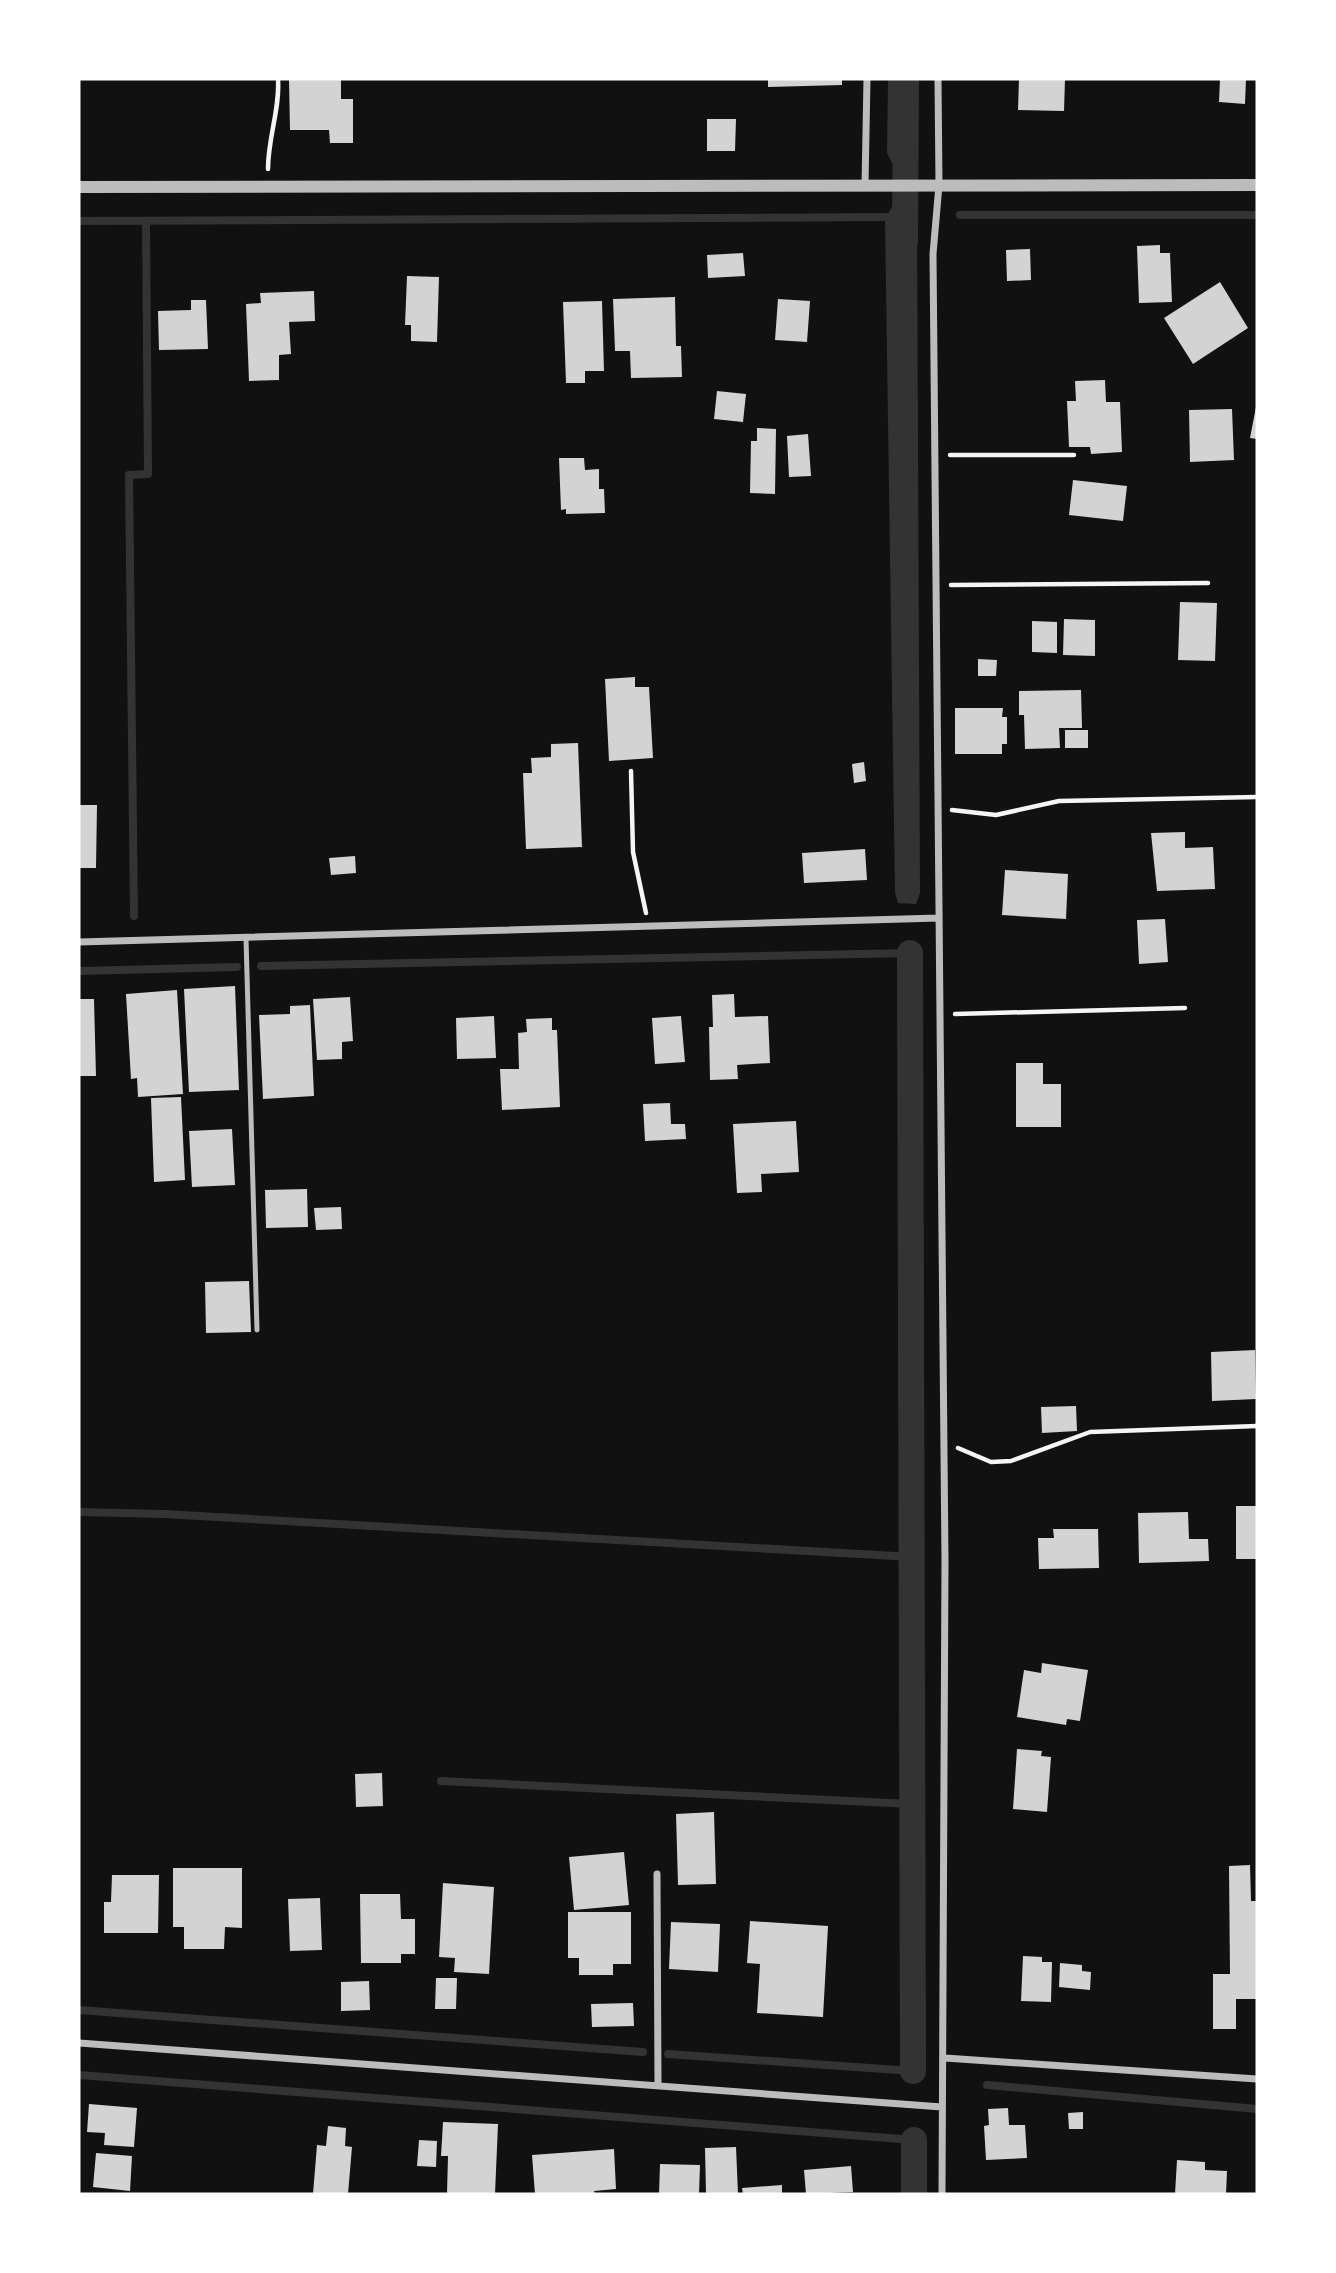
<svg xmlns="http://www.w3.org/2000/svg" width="1336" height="2273" viewBox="0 0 1336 2273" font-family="Roboto,sans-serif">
<rect width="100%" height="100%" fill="#111"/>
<!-- water -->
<path fill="#333" d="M 888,79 L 918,79 L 918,150 L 913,165 L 893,165 L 887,153 Z
M 893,205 L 914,205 L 917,220 L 920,893 L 916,904 L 898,903 L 895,893 L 885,219 Z"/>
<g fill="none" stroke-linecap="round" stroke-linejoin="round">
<!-- stream -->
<path stroke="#333" stroke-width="8" d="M 960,215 L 1257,215
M 79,221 L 895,217
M 134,916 L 129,475 L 148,474 L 146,221
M 261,966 L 910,953
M 79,971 L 237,967
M 79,1512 L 164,1514 L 912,1557
M 441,1781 L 912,1804
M 79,2010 L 643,2052
M 668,2054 L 913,2071
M 79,2075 L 914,2140
M 987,2085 L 1257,2109"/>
<!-- canal -->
<path stroke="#333" stroke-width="26" d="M 905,241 L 906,79
M 910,953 L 913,2071
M 914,2194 L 914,2140"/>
</g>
<!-- building -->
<path fill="#d3d3d3" d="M 341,79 L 341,99 L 353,99 L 353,143 L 330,143 L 329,130 L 290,130 L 289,80 Z
M 768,79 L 842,79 L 842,85 L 768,87 Z
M 1019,79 L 1065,79 L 1064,111 L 1018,110 Z
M 1220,79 L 1246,79 L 1245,104 L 1219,102 Z
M 707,119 L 736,119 L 735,151 L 707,151 Z
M 1160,245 L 1160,253 L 1170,253 L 1172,302 L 1139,303 L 1137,246 Z
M 1030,249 L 1031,280 L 1007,281 L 1006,250 Z
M 743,253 L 745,276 L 708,278 L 707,255 Z
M 407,276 L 439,277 L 437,342 L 411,341 L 411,325 L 405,325 Z
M 1220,282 L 1248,328 L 1193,364 L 1164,318 Z
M 314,291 L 315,321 L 289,322 L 291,354 L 279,355 L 279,380 L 249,381 L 246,304 L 261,303 L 260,293 Z
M 675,297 L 676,346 L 681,346 L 682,377 L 631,378 L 630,351 L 615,351 L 613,299 Z
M 778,299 L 810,301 L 807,342 L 775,340 Z
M 191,300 L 206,300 L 208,349 L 159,350 L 158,311 L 191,310 Z
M 602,301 L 604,371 L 585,371 L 585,383 L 566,383 L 563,302 Z
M 1105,380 L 1106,402 L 1120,402 L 1122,452 L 1091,454 L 1090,447 L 1069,447 L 1067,401 L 1076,401 L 1075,381 Z
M 717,391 L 746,394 L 743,422 L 714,419 Z
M 1256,407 L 1257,407 L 1257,439 L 1250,438 Z
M 1232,409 L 1234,460 L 1190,462 L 1189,410 Z
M 757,428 L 776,429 L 775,494 L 750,493 L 751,441 L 757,441 Z
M 808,434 L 811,476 L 789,477 L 787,436 Z
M 559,458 L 584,458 L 585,470 L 599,469 L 599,489 L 604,489 L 605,513 L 566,514 L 566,509 L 561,510 Z
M 1073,480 L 1127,486 L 1123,521 L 1069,515 Z
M 1180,602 L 1217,603 L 1215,661 L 1178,660 Z
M 1064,619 L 1095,620 L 1095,656 L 1063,655 Z
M 1032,621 L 1057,622 L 1057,653 L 1032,652 Z
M 978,659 L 997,660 L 996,676 L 978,676 Z
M 635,677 L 635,687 L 649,687 L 653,758 L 609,761 L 605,679 Z
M 1081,690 L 1082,728 L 1059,728 L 1060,748 L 1025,749 L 1024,715 L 1019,715 L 1019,691 Z
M 955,708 L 1003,708 L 1002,717 L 1007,717 L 1007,744 L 1002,744 L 1002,754 L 955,754 Z
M 1065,730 L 1088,730 L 1088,748 L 1065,748 Z
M 578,743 L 582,847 L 526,849 L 523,773 L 532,773 L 531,758 L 551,757 L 551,744 Z
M 864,762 L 866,781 L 854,783 L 852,764 Z
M 79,805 L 97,805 L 96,868 L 79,868 Z
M 1185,832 L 1185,848 L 1213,847 L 1215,889 L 1157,891 L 1151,833 Z
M 865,849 L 867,880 L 804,883 L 802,853 Z
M 355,856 L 356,873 L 331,875 L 329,858 Z
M 1005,870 L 1068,874 L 1066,919 L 1002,915 Z
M 1165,919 L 1168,962 L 1139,964 L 1137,920 Z
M 235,986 L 239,1090 L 189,1092 L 184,989 Z
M 177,990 L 183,1094 L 138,1097 L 137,1078 L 131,1079 L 126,994 Z
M 734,994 L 735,1017 L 768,1016 L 770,1063 L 737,1065 L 738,1079 L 710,1080 L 709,1027 L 713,1027 L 712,995 Z
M 350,997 L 353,1041 L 342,1042 L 342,1059 L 317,1060 L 313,999 Z
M 79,999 L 94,999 L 96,1076 L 79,1076 Z
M 310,1005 L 314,1096 L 263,1099 L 259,1015 L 290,1014 L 290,1006 Z
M 494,1016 L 496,1058 L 457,1059 L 456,1018 Z
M 681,1016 L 685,1062 L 655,1064 L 652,1018 Z
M 552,1018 L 552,1030 L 557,1030 L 560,1107 L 502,1110 L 500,1069 L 519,1069 L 518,1033 L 527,1032 L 526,1019 Z
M 1016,1063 L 1043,1063 L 1043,1084 L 1061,1084 L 1061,1127 L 1016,1127 Z
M 181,1097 L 185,1180 L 154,1182 L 151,1098 Z
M 670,1103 L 671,1124 L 685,1124 L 686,1139 L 645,1141 L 643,1104 Z
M 796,1121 L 799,1172 L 761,1174 L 762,1192 L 737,1193 L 733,1124 Z
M 232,1129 L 235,1185 L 192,1187 L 189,1131 Z
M 307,1189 L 308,1227 L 266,1228 L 265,1190 Z
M 341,1207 L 342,1229 L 316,1230 L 314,1208 Z
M 249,1281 L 251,1332 L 206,1333 L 205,1282 Z
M 1255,1350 L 1256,1399 L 1212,1401 L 1211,1352 Z
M 1076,1406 L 1077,1431 L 1042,1433 L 1041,1407 Z
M 1236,1506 L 1257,1506 L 1257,1559 L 1236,1559 Z
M 1188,1512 L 1189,1539 L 1208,1539 L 1209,1561 L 1139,1563 L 1138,1513 Z
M 1053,1529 L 1098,1529 L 1099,1568 L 1039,1569 L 1038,1538 L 1054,1538 Z
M 1042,1663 L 1088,1670 L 1080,1721 L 1067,1719 L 1066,1725 L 1017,1717 L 1024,1670 L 1041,1673 Z
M 1017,1749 L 1042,1751 L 1041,1756 L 1051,1757 L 1047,1812 L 1013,1809 Z
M 382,1773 L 383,1806 L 356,1807 L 355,1774 Z
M 714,1812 L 716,1884 L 678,1885 L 676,1814 Z
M 624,1852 L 629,1905 L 574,1910 L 569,1857 Z
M 1250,1865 L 1251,1901 L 1257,1901 L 1257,1999 L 1236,1999 L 1236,2029 L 1213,2029 L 1213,1974 L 1230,1974 L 1229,1866 Z
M 173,1868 L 242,1868 L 242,1928 L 225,1927 L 224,1949 L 184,1949 L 184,1927 L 173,1927 Z
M 112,1875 L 159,1875 L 158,1933 L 104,1933 L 104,1902 L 111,1902 Z
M 443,1883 L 494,1887 L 489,1974 L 454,1972 L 455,1958 L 439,1957 Z
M 360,1894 L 400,1894 L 401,1919 L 415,1919 L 415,1954 L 401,1954 L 401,1963 L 361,1963 Z
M 320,1898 L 322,1950 L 290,1951 L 288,1899 Z
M 568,1912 L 631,1912 L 631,1964 L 613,1964 L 613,1975 L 579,1975 L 579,1958 L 568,1958 Z
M 750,1921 L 828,1926 L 823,2017 L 757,2013 L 760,1964 L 747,1963 Z
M 671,1922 L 720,1924 L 718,1972 L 669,1969 Z
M 1023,1956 L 1042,1957 L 1042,1962 L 1052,1962 L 1051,2002 L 1021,2001 Z
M 1060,1963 L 1082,1965 L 1082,1971 L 1091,1972 L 1090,1990 L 1059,1987 Z
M 436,1978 L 457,1978 L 456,2009 L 435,2009 Z
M 369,1981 L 370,2010 L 341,2011 L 341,1982 Z
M 633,2003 L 634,2026 L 592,2027 L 591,2004 Z
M 89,2104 L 137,2108 L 134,2147 L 104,2145 L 105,2133 L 87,2132 Z
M 1008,2108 L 1009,2125 L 1025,2125 L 1027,2158 L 986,2160 L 984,2126 L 989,2125 L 988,2109 Z
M 1083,2112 L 1083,2129 L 1069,2129 L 1068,2113 Z
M 443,2122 L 498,2124 L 495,2194 L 447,2194 L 448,2156 L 441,2156 Z
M 328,2126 L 346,2128 L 345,2146 L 352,2147 L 348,2194 L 313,2194 L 317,2145 L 326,2146 Z
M 419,2140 L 437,2141 L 436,2167 L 417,2166 Z
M 736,2147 L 738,2194 L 706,2194 L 705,2148 Z
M 614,2149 L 616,2189 L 594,2191 L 595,2194 L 535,2194 L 532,2155 Z
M 96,2153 L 132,2156 L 130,2191 L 93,2187 Z
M 1177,2160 L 1205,2162 L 1205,2170 L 1227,2171 L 1226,2194 L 1175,2194 Z
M 660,2164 L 700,2165 L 699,2194 L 659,2194 Z
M 851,2166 L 853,2192 L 806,2194 L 804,2170 Z
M 782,2185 L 782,2194 L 743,2194 L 742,2188 Z"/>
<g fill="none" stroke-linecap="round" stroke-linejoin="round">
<!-- path -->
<path stroke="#f5f5f5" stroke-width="4.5" d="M 268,169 C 268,137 280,110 278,79
M 950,455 L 1074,455
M 951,585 L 1208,583
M 631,771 L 633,852 L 646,913
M 952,810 L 996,815 L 1059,801 L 1257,797
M 955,1014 L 1185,1008
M 958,1448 L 991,1462 L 1011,1461 L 1090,1432 L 1257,1426"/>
<!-- service -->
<path stroke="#bcbcbc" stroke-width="5" d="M 246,939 L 257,1330"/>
<!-- minor -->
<path stroke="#bcbcbc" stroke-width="7" d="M 938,79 L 939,185 L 933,254 L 945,1561 L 942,2194
M 865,185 L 867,79
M 79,942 L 939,918
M 657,1874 L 658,2086
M 79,2043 L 942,2107
M 945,2058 L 1257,2079"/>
<!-- tertiary -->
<path stroke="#bcbcbc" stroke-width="12" d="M 79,187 L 1257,185"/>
</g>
<!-- border -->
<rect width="1336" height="2273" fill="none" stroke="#ffffff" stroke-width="161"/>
</svg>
